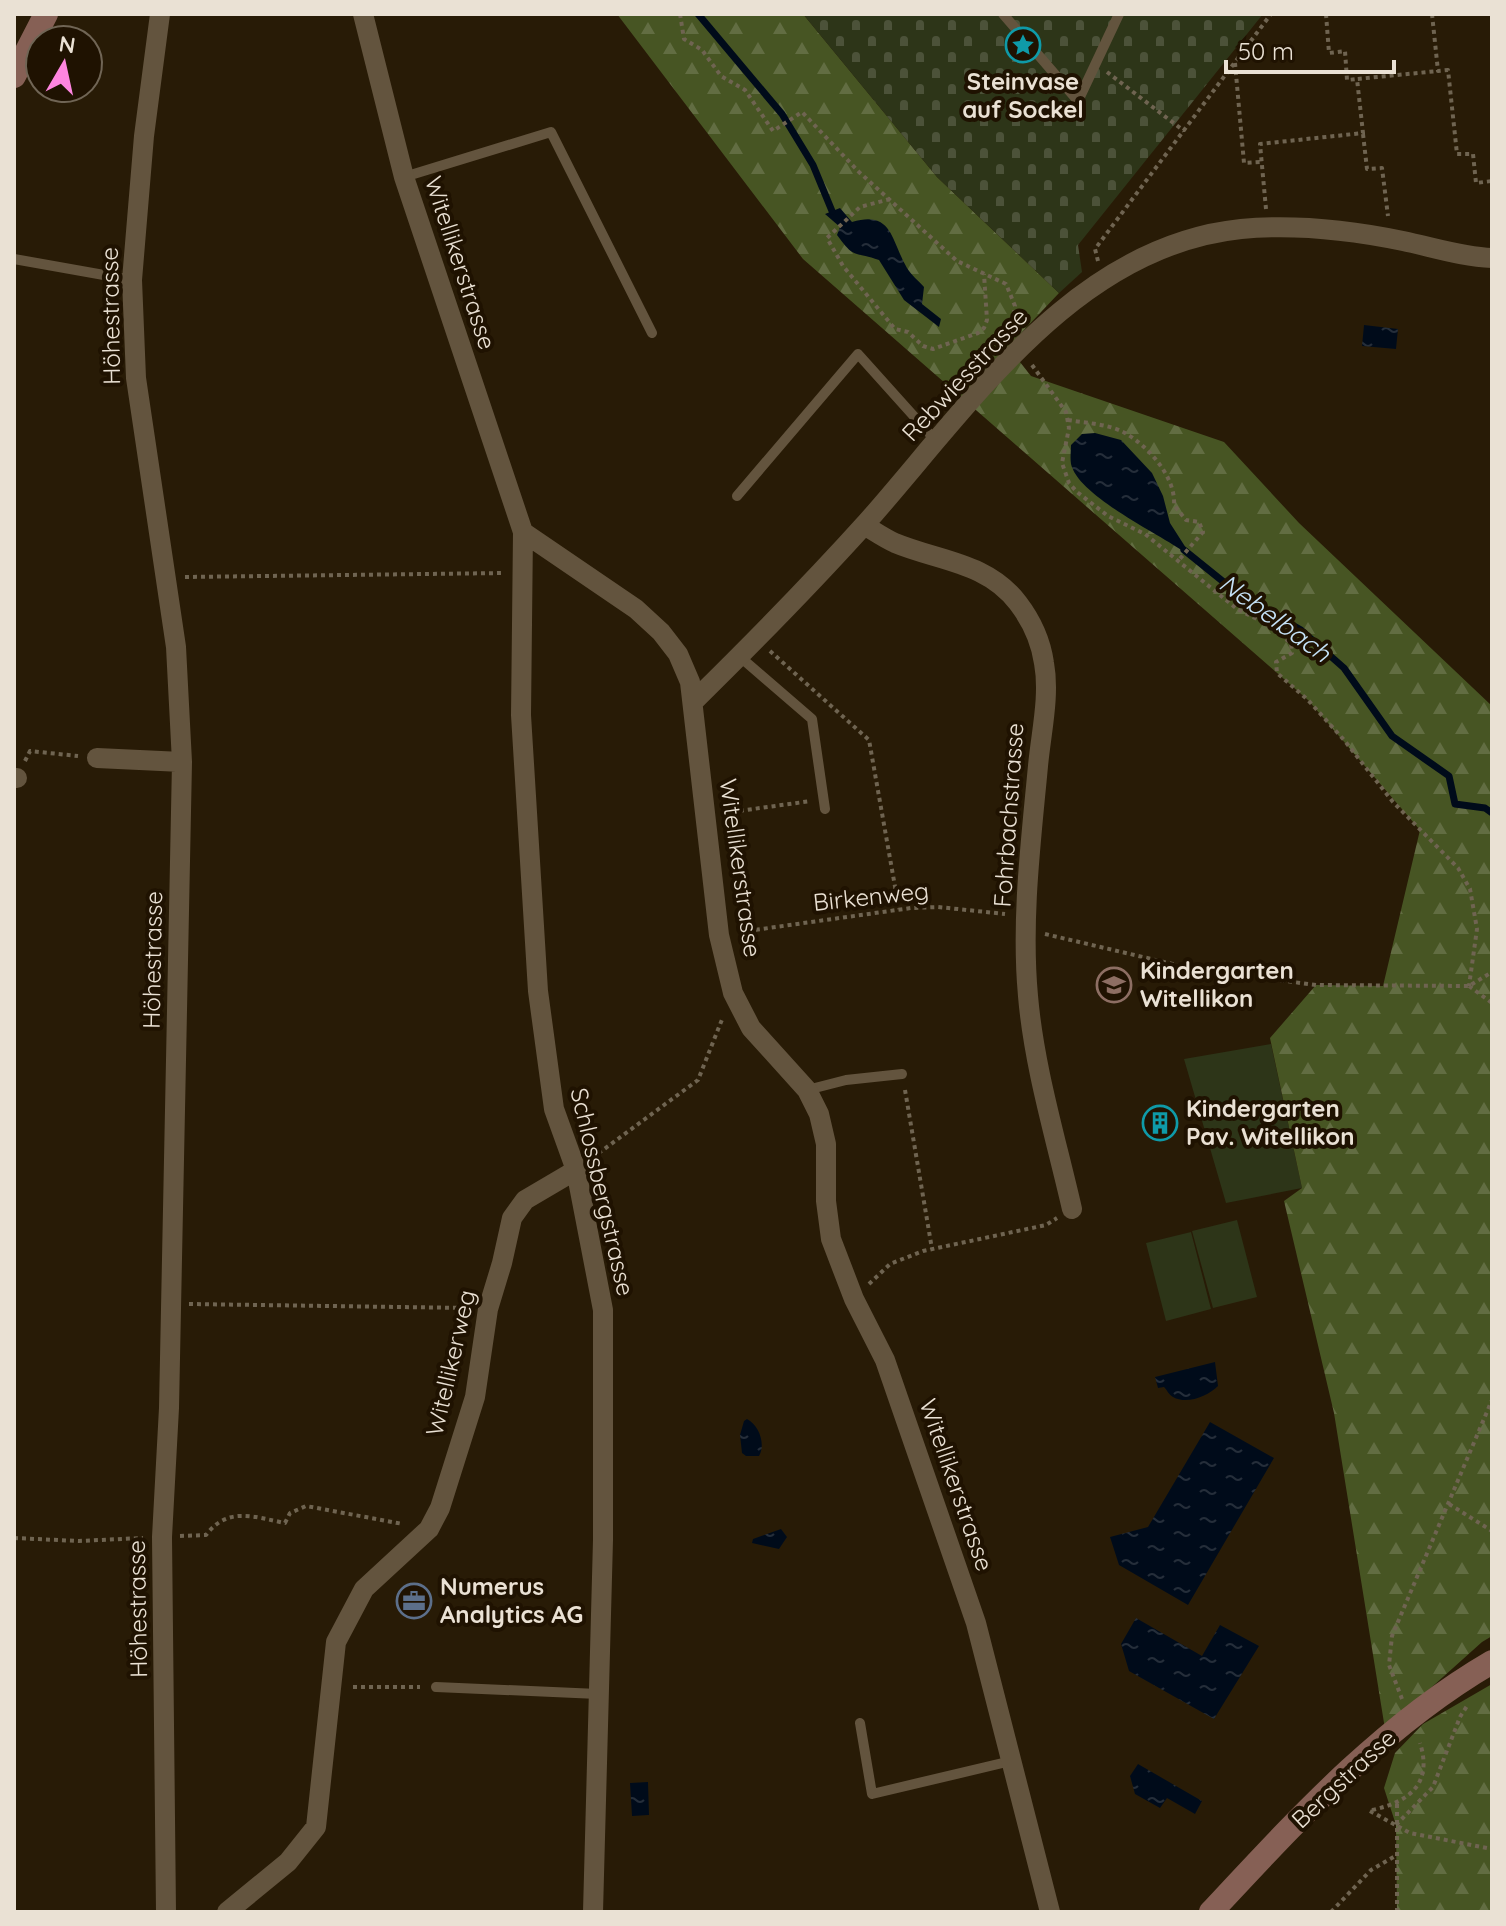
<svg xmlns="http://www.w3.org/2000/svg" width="1506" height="1926" viewBox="0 0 1506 1926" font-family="Quicksand,sans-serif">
<defs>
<pattern id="forest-firs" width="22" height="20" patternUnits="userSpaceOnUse" patternTransform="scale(2)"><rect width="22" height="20" fill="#475523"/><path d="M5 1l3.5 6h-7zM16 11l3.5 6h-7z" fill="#626d42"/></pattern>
<pattern id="cemetery-stones" width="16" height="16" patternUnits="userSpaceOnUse" patternTransform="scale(2)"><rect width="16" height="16" fill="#2d3518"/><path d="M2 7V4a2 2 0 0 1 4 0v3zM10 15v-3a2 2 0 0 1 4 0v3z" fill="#4c5239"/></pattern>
<pattern id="water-ripples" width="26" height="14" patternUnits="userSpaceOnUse" patternTransform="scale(2)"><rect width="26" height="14" fill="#000b1a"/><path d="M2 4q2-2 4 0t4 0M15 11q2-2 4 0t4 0" fill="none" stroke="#252e3a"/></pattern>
</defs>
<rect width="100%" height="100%" fill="#281b06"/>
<!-- grass -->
<path fill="#2d3518" d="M 1271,1044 L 1302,1188 L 1226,1203 L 1184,1059 Z
M 1237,1220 L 1257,1297 L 1213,1308 L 1192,1231 Z
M 1191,1232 L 1211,1309 L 1166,1321 L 1146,1243 Z"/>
<!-- forest -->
<path fill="url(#forest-firs)" d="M 617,14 L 803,14 L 937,177 L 1059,293 L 1008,347 L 1031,376 L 1224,442 L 1299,523 L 1492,706 L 1492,1636 L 1482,1642 L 1385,1729 L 1334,1413 L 1284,1201 L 1302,1188 L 1270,1038 L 1316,985 L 1383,986 L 1420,830 L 1308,700 L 803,259 Z
M 1492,1684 L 1492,1912 L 1397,1912 L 1396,1825 L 1384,1788 L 1395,1753 L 1423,1724 Z"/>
<!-- cemetery -->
<path fill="url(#cemetery-stones)" d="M 803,14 L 1263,14 L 1078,245 L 1082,272 L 1059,293 L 937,177 Z"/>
<!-- water -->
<path fill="url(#water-ripples)" d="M 840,208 L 852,222 C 893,210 891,241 907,268 C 911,275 919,281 924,287 L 922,304 L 941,319 L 939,327 L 904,300 L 879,260 C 854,251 855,260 837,235 L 840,227 L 825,214 Z
M 1364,325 L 1398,329 L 1396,349 L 1362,346 Z
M 1095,433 L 1121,440 L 1152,473 L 1163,496 L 1170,523 L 1186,548 L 1183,551 C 1155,532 1078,495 1071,464 C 1070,458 1071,450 1071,445 L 1082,434 Z
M 1215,1362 L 1218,1386 C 1208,1396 1187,1405 1173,1397 C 1169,1395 1167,1390 1164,1387 L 1158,1388 L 1155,1377 Z
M 747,1419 C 759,1425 766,1444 759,1456 L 746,1456 L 742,1453 L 740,1435 L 744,1421 Z
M 1210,1422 L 1274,1458 L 1188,1605 L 1119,1565 L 1110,1537 L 1148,1527 Z
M 781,1529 L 787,1537 L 779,1549 L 752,1543 L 753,1539 Z
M 1136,1618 L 1202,1656 L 1220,1625 L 1259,1646 L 1214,1719 L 1129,1671 L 1121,1644 Z
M 1138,1764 L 1202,1801 L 1195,1814 L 1167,1798 L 1160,1808 L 1135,1794 L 1130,1776 Z
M 648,1782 L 649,1815 L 632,1816 L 630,1783 Z"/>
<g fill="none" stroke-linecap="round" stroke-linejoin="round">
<!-- stream -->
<path stroke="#000b1a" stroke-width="7" d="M 698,14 L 782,114 L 813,165 L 832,211
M 1184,550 L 1241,596 L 1301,630 L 1344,668 L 1392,736 L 1449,776 L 1455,804 L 1485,808 L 1492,813"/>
<!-- path -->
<path stroke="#6f6451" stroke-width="4" stroke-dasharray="4 4" stroke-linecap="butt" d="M 680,14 L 684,39 L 702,50 L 721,76 L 745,90 L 773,131 L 802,112 L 859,172 L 957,261 L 1006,284 L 1015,306 L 1012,326
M 1326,14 L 1329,53 L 1345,51 L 1347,80 L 1357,79
M 1432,14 L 1438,71 L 1448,70 L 1457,154 L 1473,154 L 1476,183 L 1492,181
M 1235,63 L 1244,163 L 1261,162
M 1107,72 L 1184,131
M 1363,134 L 1367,169 L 1382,168 L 1388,216
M 890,199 L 860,207 L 827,238 L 843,266 L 895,329 L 908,332 L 923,346 L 933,349 L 978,333 L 984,328 L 987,320 L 984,274
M 1266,209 L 1260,144 L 1363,133 L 1357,79 L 1438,71
M 1098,261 L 1095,249 L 1271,14
M 1032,365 L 1066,412 L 1069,428 L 1062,463 L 1069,483 L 1077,492 L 1108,516 L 1145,534 L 1237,609 L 1265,623 L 1291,643 L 1292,653 L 1276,662 L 1277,673 L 1308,700 L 1344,740 L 1393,802 L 1458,868 L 1470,889 L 1477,929 L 1469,986
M 1068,420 C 1086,423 1109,424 1125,433 C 1148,446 1176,477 1174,505 L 1186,520 L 1199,522 L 1203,532 L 1178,561
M 185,577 L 504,573
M 770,651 L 869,740 L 899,909
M 25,761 L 30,751 L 78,756
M 724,813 L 811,801
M 740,932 L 911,908 L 938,907 L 1005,914
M 1045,934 L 1194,969 L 1316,985 L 1469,986 L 1492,972
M 1469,986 L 1492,1003
M 905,1090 L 932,1249
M 592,1158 L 698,1080 L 723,1017
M 869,1284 L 890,1264 L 923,1251 L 1046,1225 L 1057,1218
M 189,1304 L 469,1308
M 1449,1504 L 1492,1531
M 180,1536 L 206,1535 C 228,1506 254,1517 285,1523 L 290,1513 L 306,1506 L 403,1524
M 14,1538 L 79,1541 L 143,1538
M 353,1687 L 420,1687
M 1402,1699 L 1389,1665 L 1392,1636 L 1492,1400
M 1397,1804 L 1397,1912
M 1372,1810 C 1409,1802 1433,1784 1420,1743
M 1370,1811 L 1410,1833 L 1492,1849
M 1396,1825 L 1433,1787 L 1460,1717 L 1467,1706
M 1331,1912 L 1371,1870 L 1397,1855"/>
<!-- service -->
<path stroke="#63543e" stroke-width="10" d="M 1003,14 L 1078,101 L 1119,14
M 404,177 L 551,132 L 652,333
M 14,259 L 132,280
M 737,496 L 858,354 L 937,442
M 739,656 L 812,719 L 825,809
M 807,1090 L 846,1080 L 902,1074
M 436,1687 L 598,1694
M 860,1723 L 872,1794 L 1011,1761"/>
<!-- minor -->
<path stroke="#63543e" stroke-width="20" d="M 160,14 L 144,136 L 132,280 L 136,378 L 176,647 L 182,762 L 169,1408 L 162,1537 L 166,1912
M 363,14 L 404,177 L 523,532 L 636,609 L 661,632 L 678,654 L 690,682 L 719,935 L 733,993 L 751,1028 L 807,1090 L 819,1114 L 826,1144 L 826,1201 L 831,1239 L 854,1299 L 885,1360 L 976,1623 L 1050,1912
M 864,525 C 874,531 884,538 895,543 C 938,561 987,562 1018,603 C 1031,620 1041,642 1044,663 C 1050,696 1041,733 1038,766 C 1031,841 1021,920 1028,996 C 1034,1067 1056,1139 1072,1209
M 523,532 L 521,715 L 538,991 L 554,1109 L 576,1170 L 603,1310 L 603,1540 L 593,1912
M 694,701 C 753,643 811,584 866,523 C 969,407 1074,246 1241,229 C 1295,224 1350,230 1403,241 C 1432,247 1463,257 1492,258
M 97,758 L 182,762
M 14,778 L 17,778
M 227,1912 L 288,1862 L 316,1827 L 336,1642 L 364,1589 L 429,1529 L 440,1508 L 475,1397 L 488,1309 L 502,1263 L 512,1218 L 525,1200 L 576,1170"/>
<!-- secondary -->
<path stroke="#866055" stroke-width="24" d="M 14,76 L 46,14
M 1211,1912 C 1297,1820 1382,1726 1492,1662"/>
</g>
<!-- icons -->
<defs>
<g id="sight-ring" transform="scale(1.8)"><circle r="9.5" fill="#1f1201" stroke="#0f9aa8" stroke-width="1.5"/><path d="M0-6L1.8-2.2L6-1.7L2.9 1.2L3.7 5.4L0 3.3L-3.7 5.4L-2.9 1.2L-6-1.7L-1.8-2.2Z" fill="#0f9aa8"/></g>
<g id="school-ring" transform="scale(1.8)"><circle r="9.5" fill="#1f1201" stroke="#8d6e63" stroke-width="1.5"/><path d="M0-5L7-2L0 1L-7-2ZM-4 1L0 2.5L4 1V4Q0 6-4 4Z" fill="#8d6e63"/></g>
<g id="building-ring" transform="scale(1.8)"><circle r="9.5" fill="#1f1201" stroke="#0f9aa8" stroke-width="1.5"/><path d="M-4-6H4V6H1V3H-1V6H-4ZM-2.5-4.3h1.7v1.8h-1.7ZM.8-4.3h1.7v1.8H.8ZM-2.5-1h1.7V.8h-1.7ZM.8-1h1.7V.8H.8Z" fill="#0f9aa8"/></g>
<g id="office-ring" transform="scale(1.8)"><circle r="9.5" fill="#1f1201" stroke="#5c6f8a" stroke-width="1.5"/><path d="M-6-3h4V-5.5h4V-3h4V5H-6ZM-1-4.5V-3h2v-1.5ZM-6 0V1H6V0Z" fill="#5c6f8a"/></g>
</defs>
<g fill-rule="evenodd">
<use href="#sight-ring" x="1023" y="45"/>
<use href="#school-ring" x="1114" y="985"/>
<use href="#building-ring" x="1160" y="1123"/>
<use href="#office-ring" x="414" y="1601"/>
</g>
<g text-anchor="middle" stroke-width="8" stroke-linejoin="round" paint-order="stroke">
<!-- poi labels -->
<g font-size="24" font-weight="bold" fill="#eae1d4" stroke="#1f1201" text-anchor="start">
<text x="1023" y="90" text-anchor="middle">Steinvase<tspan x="1023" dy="28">auf Sockel</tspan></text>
<text x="1140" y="979">Kindergarten<tspan x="1140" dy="28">Witellikon</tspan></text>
<text x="1186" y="1117">Kindergarten<tspan x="1186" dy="28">Pav. Witellikon</tspan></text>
<text x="440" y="1595">Numerus<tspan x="440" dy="28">Analytics AG</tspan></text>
</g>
<!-- street labels -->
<g font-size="24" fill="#eae1d4" stroke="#1f1201">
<text transform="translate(460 263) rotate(72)" y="8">Witellikerstrasse</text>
<text transform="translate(111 316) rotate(-91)" y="8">Höhestrasse</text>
<text transform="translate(965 375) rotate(-47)" y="8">Rebwiesstrasse</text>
<text transform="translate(1009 815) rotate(-86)" y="8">Fohrbachstrasse</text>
<text transform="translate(740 868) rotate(82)" y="8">Witellikerstrasse</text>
<text transform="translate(871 897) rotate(-6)" y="8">Birkenweg</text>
<text transform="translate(153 960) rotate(-89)" y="8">Höhestrasse</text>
<text transform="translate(602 1192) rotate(77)" y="8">Schlossbergstrasse</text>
<text transform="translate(451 1363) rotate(-77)" y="8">Witellikerweg</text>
<text transform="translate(956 1485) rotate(71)" y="8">Witellikerstrasse</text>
<text transform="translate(138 1609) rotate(-91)" y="8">Höhestrasse</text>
<text transform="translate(1344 1779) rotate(-43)" y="8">Bergstrasse</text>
</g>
<!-- water labels -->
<g font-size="26" font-style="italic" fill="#c5e2f7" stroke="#1f1201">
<text transform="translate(1275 618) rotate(36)" y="9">Nebelbach</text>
</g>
</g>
<!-- border -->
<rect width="1506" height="1926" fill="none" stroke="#eae1d4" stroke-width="32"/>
<!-- north arrow -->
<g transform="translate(64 64) rotate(9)"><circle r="38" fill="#1f1201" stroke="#706555" stroke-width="2"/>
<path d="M0-6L14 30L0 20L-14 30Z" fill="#fe85e0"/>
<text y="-12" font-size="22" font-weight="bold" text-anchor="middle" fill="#eae1d4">N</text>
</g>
<!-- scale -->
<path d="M1226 60v12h168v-12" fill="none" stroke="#eae1d4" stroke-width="4"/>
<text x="1238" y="60" font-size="24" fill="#eae1d4" stroke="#1f1201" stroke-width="6" paint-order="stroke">50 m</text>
</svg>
